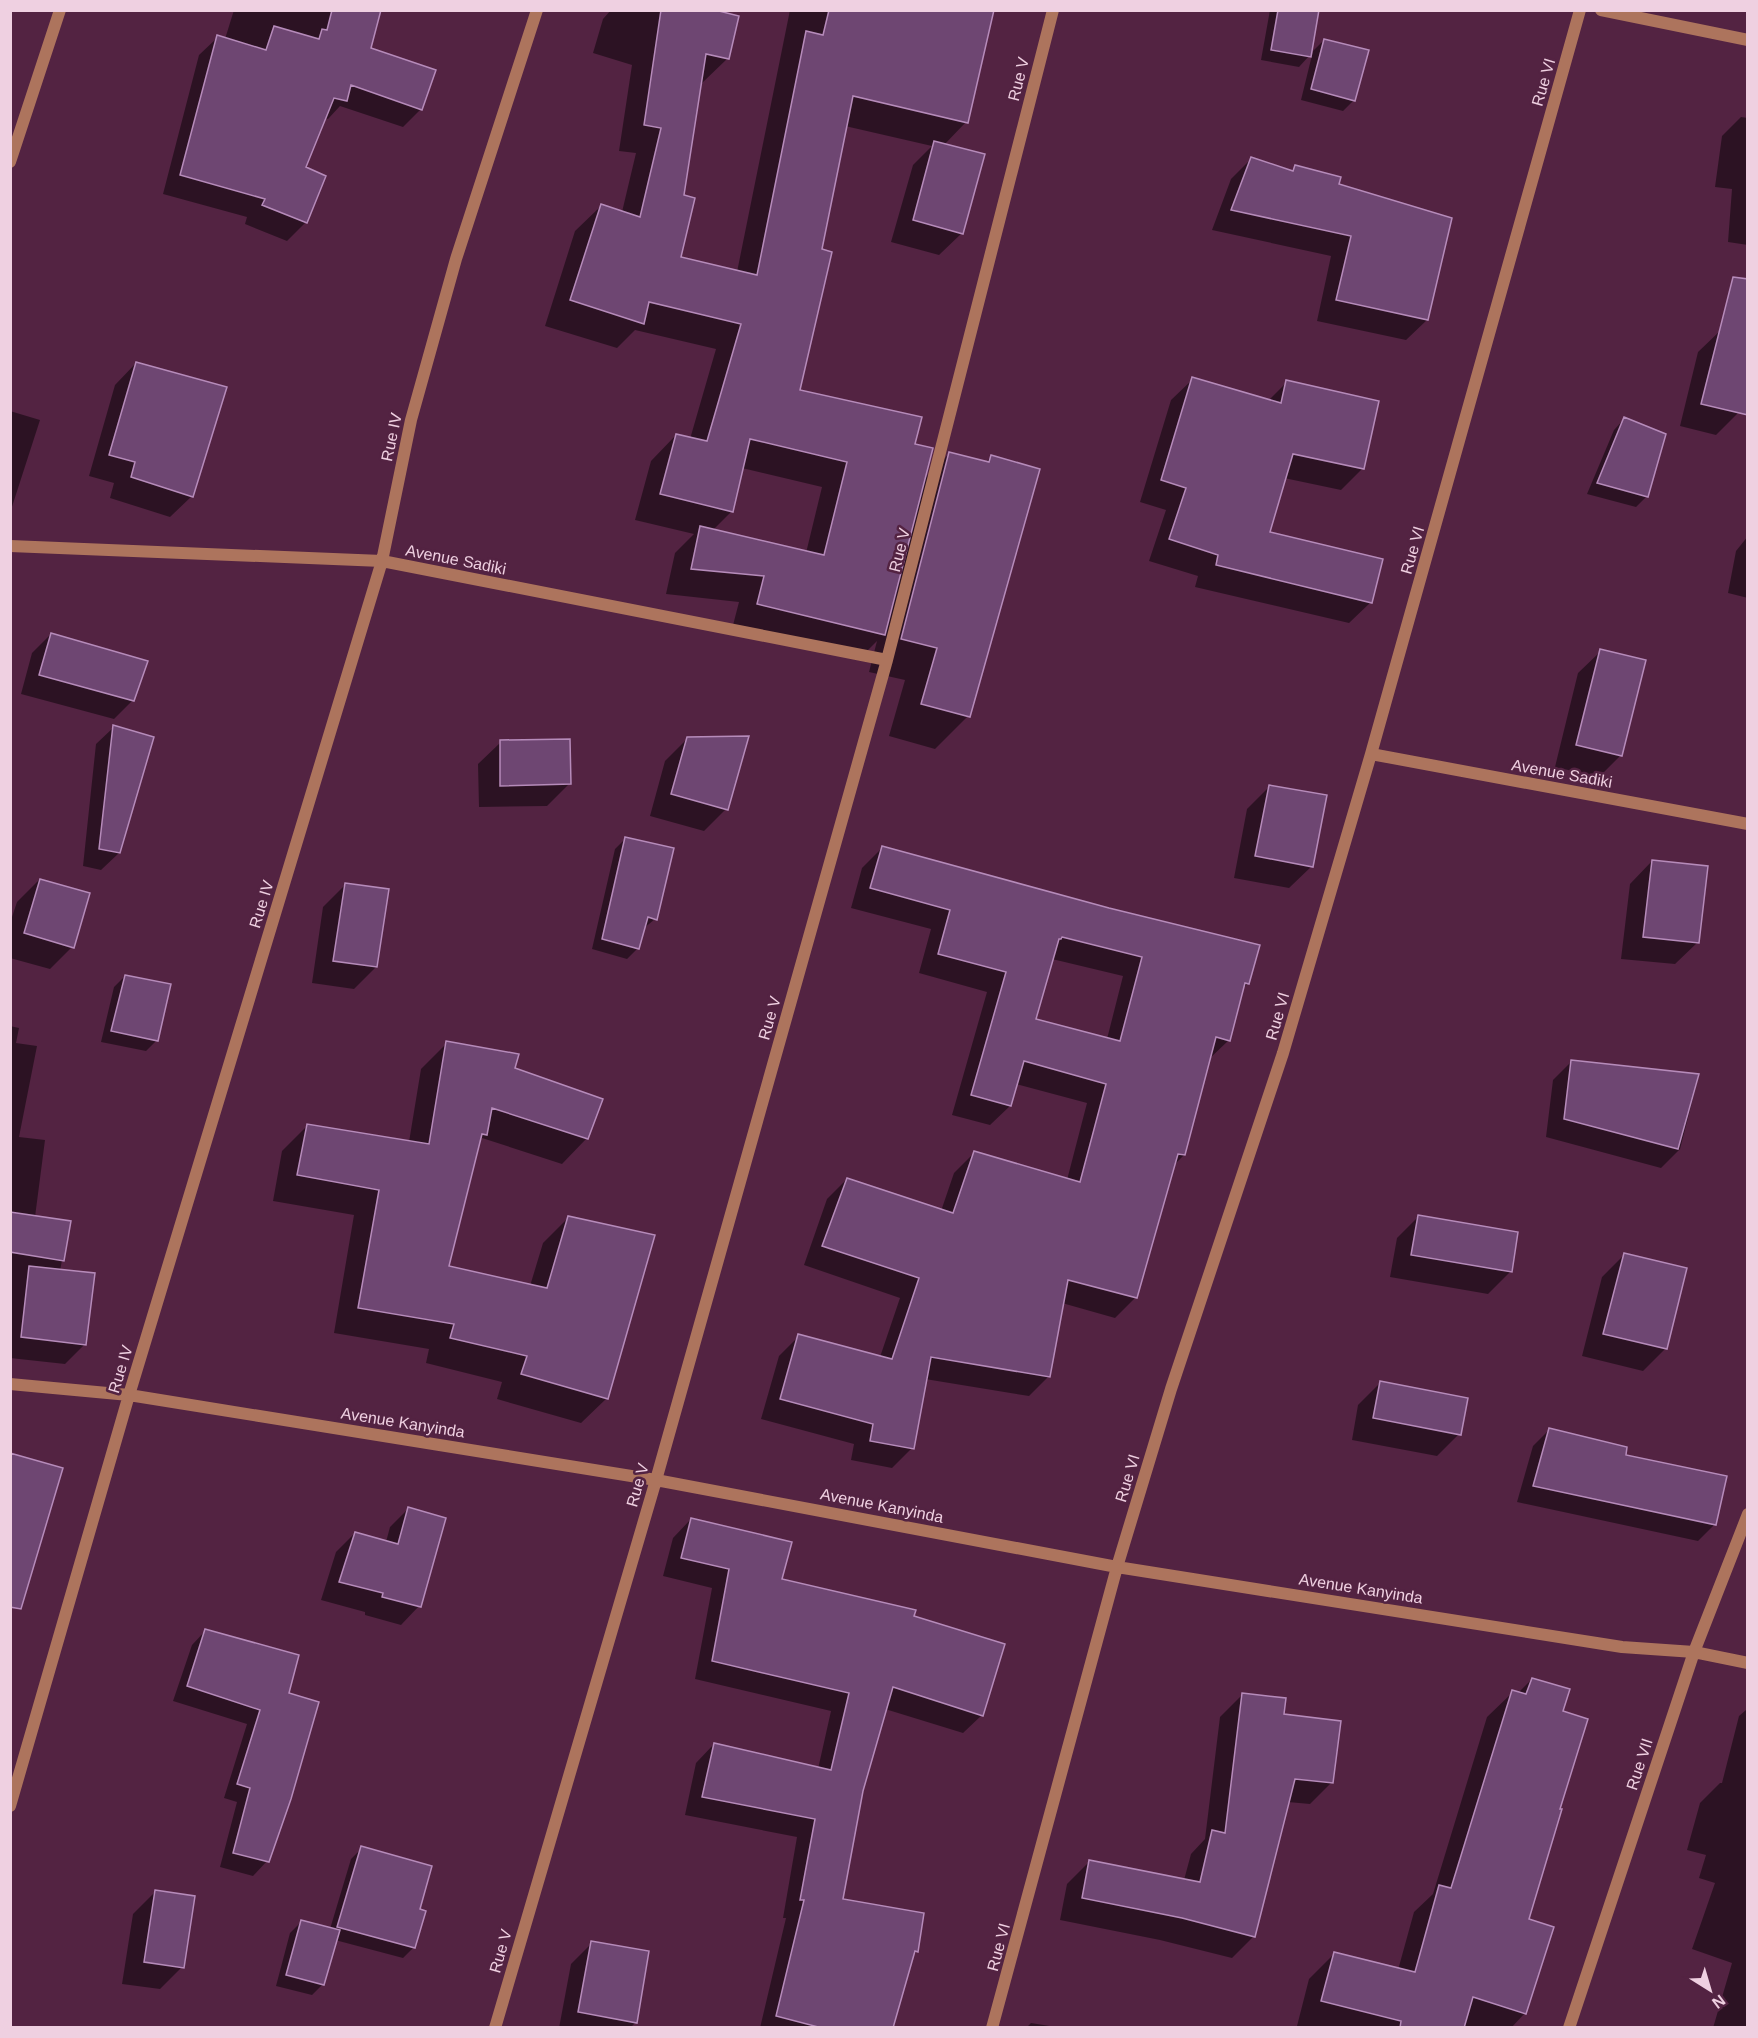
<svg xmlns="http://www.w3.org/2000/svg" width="1758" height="2038" viewBox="0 0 1758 2038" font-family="Arial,sans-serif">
<rect width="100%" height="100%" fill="#532342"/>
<!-- shadow -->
<path fill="#0007" fill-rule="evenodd" d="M 234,10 L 380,10 L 369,49 L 421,109 L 403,127 L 340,106 L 328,119 L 324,118 L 304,168 L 306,222 L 287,241 L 245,224 L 247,217 L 163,194 L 199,55 L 218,37 L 225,39 Z
M 611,10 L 708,10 L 737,17 L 727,59 L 701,84 L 700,84 L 683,197 L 679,258 L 737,272 L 790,10 L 993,10 L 966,122 L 944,145 L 962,233 L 939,255 L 891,242 L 913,165 L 932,146 L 845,126 L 820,250 L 798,391 L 913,445 L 923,480 L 949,454 L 985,463 L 991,457 L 968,716 L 935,749 L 889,736 L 905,680 L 869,672 L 877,641 L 858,660 L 732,629 L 739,602 L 666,594 L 675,553 L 694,534 L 635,520 L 651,461 L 676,435 L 690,439 L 716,349 L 635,330 L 617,348 L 545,326 L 575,231 L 601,206 L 622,212 L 636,153 L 619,151 L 632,65 L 593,53 L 603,19 ZM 742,468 L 822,487 L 806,553 L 713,530 L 732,511 Z
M 1270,10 L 1318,10 L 1309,56 L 1299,67 L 1261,60 Z
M 1324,40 L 1354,100 L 1343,111 L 1301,100 L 1313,51 Z
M 1741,117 L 1748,118 L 1748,245 L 1728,242 L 1732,189 L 1715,187 L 1722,136 Z
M 1252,158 L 1290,172 L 1295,167 L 1337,185 L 1450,219 L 1427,320 L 1406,340 L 1317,321 L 1331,256 L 1212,230 L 1231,179 Z
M 1721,330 L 1738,413 L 1716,435 L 1680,426 L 1698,352 Z
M 136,363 L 192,496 L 170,517 L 110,498 L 114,483 L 89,476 L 115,385 Z
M 1193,379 L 1268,401 L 1287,382 L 1362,469 L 1341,490 L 1284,478 L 1268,533 L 1371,602 L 1349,623 L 1195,587 L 1198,576 L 1149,561 L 1166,510 L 1140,502 L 1171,400 Z
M 10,411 L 40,420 L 10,513 Z
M 1624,419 L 1647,496 L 1636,507 L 1587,494 L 1614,430 Z
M 1748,536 L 1748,598 L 1728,593 L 1736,551 Z
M 51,634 L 133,700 L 114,719 L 21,694 L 32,653 Z
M 1601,651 L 1621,755 L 1599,777 L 1555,767 L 1578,673 Z
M 114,727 L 119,853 L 101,870 L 83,866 L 96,744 Z
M 688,738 L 726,809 L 704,831 L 650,816 L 665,761 Z
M 501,742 L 569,784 L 547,806 L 479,807 L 478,764 Z
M 1269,787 L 1312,866 L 1289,888 L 1234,878 L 1247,809 Z
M 626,838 L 655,919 L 643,929 L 638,948 L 627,959 L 592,949 L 615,849 Z
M 882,848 L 1248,983 L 1242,990 L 1229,1040 L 1208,1060 L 1184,1155 L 1173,1166 L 1135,1298 L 1115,1318 L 1062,1303 L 1049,1376 L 1029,1396 L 925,1379 L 912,1448 L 892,1468 L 851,1460 L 854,1444 L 761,1419 L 779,1356 L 799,1336 L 880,1357 L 900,1298 L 804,1265 L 827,1199 L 847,1179 L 941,1211 L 954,1173 L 974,1153 L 1067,1180 L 1087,1103 L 1016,1084 L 1010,1106 L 990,1125 L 952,1115 L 987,992 L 919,973 L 931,929 L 851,908 L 862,868 ZM 1052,959 L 1123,976 L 1107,1039 L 1034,1021 Z
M 1652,861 L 1698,942 L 1675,964 L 1621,959 L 1630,884 Z
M 39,880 L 88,894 L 72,947 L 50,969 L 10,958 L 10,923 L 17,902 Z
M 345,885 L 376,967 L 354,989 L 312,983 L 323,907 Z
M 125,976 L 157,1040 L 146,1051 L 101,1042 L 114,987 Z
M 10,1026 L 19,1028 L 16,1043 L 37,1046 L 19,1137 L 45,1140 L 35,1217 L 69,1222 L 60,1271 L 85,1344 L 65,1364 L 10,1358 Z
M 447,1043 L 514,1069 L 587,1138 L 562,1164 L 482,1138 L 478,1142 L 447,1268 L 530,1286 L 543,1243 L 569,1217 L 607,1398 L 581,1423 L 497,1399 L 502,1382 L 426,1363 L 429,1349 L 334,1333 L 354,1215 L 273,1201 L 282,1151 L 308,1125 L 409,1142 L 421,1069 Z
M 1572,1061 L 1699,1075 L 1680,1149 L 1661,1168 L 1546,1137 L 1553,1080 Z
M 1419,1216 L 1510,1272 L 1488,1294 L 1390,1277 L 1397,1238 Z
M 1624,1255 L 1665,1349 L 1643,1371 L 1582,1356 L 1602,1277 Z
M 1380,1383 L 1459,1434 L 1437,1456 L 1352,1440 L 1358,1405 Z
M 1549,1430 L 1624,1456 L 1715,1524 L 1698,1541 L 1517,1502 L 1533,1446 Z
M 409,1508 L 419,1606 L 401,1625 L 365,1615 L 365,1612 L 321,1600 L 336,1552 L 355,1533 L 386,1542 L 390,1527 Z
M 691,1519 L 781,1580 L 912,1617 L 982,1715 L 963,1733 L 885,1709 L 861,1791 L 842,1901 L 917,1951 L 912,1956 L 891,2028 L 760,2028 L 786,1918 L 783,1918 L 797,1837 L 685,1815 L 696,1763 L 714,1744 L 818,1769 L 831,1711 L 695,1679 L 712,1588 L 663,1576 L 673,1538 Z
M 206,1630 L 287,1694 L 267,1861 L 253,1876 L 220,1867 L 237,1802 L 224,1798 L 247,1724 L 173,1701 L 192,1645 Z
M 1532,1679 L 1561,1712 L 1527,1920 L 1525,2013 L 1511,2028 L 1297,2026 L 1309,1979 L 1335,1953 L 1398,1970 L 1414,1912 L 1433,1894 L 1487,1717 L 1513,1692 L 1518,1693 Z
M 1242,1695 L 1282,1716 L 1332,1782 L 1310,1804 L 1288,1802 L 1254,1936 L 1232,1958 L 1160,1940 L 1060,1920 L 1067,1884 L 1089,1862 L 1184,1880 L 1191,1854 L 1205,1839 L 1220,1717 Z
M 1748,1704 L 1748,2028 L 1713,2028 L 1732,1963 L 1692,1949 L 1715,1883 L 1699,1878 L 1706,1855 L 1687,1850 L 1700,1803 L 1720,1783 L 1722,1783 L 1739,1716 L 1746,1710 Z
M 362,1848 L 418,1910 L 414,1947 L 403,1958 L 335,1940 L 323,1984 L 312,1995 L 276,1986 L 290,1933 L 301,1922 L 330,1929 L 351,1859 Z
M 155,1892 L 182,1967 L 160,1989 L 122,1984 L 133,1914 Z
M 592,1943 L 636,2022 L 630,2028 L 559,2028 L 571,1964 Z
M 1031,2023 L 1062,2028 L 1026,2028 Z"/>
<!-- building -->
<path fill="#6e4672" stroke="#b68bba" stroke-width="1.5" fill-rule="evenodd" d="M 332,10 L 381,10 L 371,48 L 436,70 L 422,110 L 351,85 L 347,101 L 334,98 L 306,167 L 326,176 L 307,223 L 262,205 L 265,199 L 180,175 L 217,35 L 266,50 L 274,26 L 319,39 L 322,29 L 327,30 Z
M 661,10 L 715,10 L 739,16 L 729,59 L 706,54 L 684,195 L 695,198 L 681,257 L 757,275 L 806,31 L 823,35 L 829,10 L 994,10 L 968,123 L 853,96 L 822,249 L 832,252 L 800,390 L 922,417 L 915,444 L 933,448 L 885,635 L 757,604 L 764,576 L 691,569 L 700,526 L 824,555 L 847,462 L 750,439 L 733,512 L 660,494 L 676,434 L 707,441 L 741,324 L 649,302 L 644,324 L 570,300 L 601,204 L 640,217 L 661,128 L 644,125 Z
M 1278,10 L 1319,10 L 1311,57 L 1271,50 Z
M 1324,39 L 1369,50 L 1355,101 L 1311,89 Z
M 934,141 L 985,154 L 963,234 L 913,220 Z
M 1251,157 L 1293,171 L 1295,165 L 1341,177 L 1339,184 L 1452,218 L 1428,320 L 1336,300 L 1351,236 L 1231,210 Z
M 1733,277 L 1748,279 L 1748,415 L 1701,404 Z
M 136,362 L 227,387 L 193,497 L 131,477 L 135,462 L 109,455 Z
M 1192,377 L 1281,403 L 1286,380 L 1379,401 L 1364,469 L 1293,454 L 1270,532 L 1383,559 L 1372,603 L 1216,565 L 1218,555 L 1169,539 L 1186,488 L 1161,480 Z
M 1624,417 L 1666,434 L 1648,497 L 1597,483 Z
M 949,452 L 989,462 L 991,455 L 1040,469 L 970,717 L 921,704 L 937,648 L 901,639 Z
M 51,633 L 148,661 L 134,701 L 39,675 Z
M 1600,649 L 1646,660 L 1622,756 L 1576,745 Z
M 113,725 L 154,737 L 120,853 L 99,849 Z
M 749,736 L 728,810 L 671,794 L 687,737 Z
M 570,739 L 571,784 L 500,786 L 500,740 Z
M 1269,785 L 1327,795 L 1313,867 L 1255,856 Z
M 625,837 L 674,848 L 657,920 L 648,917 L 639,949 L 602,939 Z
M 882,846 L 1109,908 L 1260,945 L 1249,984 L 1245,983 L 1230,1041 L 1216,1037 L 1185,1155 L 1178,1154 L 1137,1298 L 1068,1280 L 1050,1377 L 931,1357 L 914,1449 L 870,1441 L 873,1424 L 780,1399 L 798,1334 L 892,1359 L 919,1278 L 822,1246 L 847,1178 L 953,1213 L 974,1151 L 1080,1182 L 1106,1084 L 1024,1061 L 1011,1106 L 971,1095 L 1006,972 L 938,954 L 950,910 L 870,888 ZM 1062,937 L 1142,957 L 1120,1041 L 1036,1019 L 1059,939 L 1061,939 Z
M 1652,860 L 1708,866 L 1699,943 L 1643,937 Z
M 40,879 L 90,893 L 74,948 L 24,933 Z
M 345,883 L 389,889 L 377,967 L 333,961 Z
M 125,975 L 171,984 L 158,1041 L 111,1031 Z
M 446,1041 L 519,1054 L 515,1068 L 603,1099 L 588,1139 L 492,1108 L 487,1135 L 482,1134 L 449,1266 L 547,1288 L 568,1216 L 655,1235 L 608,1399 L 521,1374 L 527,1356 L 450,1338 L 454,1324 L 358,1308 L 379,1190 L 297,1175 L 307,1124 L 429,1144 Z
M 1571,1060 L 1699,1074 L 1678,1149 L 1564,1119 Z
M 10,1212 L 71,1221 L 64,1261 L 10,1252 Z
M 1418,1215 L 1518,1232 L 1512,1272 L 1411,1255 Z
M 1624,1253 L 1687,1268 L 1667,1349 L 1603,1334 Z
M 29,1266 L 95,1273 L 86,1345 L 21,1337 Z
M 1380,1381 L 1468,1398 L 1461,1435 L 1373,1418 Z
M 1549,1428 L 1627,1447 L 1626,1455 L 1727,1476 L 1716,1525 L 1533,1486 Z
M 10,1453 L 63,1468 L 21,1609 L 10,1607 Z
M 408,1507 L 446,1518 L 421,1607 L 382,1597 L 383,1593 L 339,1582 L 355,1532 L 398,1544 Z
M 691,1518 L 792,1542 L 782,1579 L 916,1610 L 914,1616 L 1005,1644 L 983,1716 L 893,1687 L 863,1791 L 843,1899 L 924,1913 L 918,1952 L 915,1951 L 893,2028 L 822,2028 L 776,2016 L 804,1900 L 800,1900 L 815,1819 L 702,1797 L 714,1743 L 831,1770 L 849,1693 L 712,1661 L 729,1569 L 681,1558 Z
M 205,1629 L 299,1655 L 289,1693 L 319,1702 L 291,1799 L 269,1862 L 233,1853 L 250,1788 L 237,1784 L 260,1710 L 187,1686 Z
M 1532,1678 L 1570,1689 L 1563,1711 L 1588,1719 L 1560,1809 L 1562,1809 L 1529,1919 L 1554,1927 L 1526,2014 L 1473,1997 L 1464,2028 L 1400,2028 L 1401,2021 L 1321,2001 L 1334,1952 L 1415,1972 L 1439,1885 L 1451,1888 L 1512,1690 L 1526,1694 Z
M 1242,1693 L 1286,1698 L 1284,1714 L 1341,1721 L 1333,1783 L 1295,1779 L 1255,1937 L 1182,1918 L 1082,1898 L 1089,1860 L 1200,1882 L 1212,1830 L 1225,1833 Z
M 361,1846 L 432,1866 L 420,1909 L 426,1911 L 415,1948 L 337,1927 Z
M 155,1890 L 195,1896 L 184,1968 L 144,1962 Z
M 301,1920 L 340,1930 L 324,1985 L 286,1975 Z
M 591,1941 L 649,1951 L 637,2023 L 578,2012 Z"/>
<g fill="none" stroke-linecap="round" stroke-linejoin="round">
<!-- street -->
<path stroke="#ad745d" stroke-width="12" d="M 1601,10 L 1748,40
M 10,162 L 60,10
M 10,546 L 382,561 L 887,660
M 1371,754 L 1748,824
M 10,1384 L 129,1395 L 656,1480 L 1117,1567 L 1622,1647 L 1694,1652 L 1748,1663
M 10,1806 L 129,1395 L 382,561 L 411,420 L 456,259 L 537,10
M 495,2028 L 656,1480 L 887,660 L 1053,10
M 992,2028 L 1117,1567 L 1171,1389 L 1283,1053 L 1371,754 L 1580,10
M 1569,2028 L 1694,1652 L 1748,1514"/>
</g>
<g text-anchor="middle" stroke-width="5" stroke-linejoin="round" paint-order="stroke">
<!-- street labels -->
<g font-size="16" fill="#efd0e1" stroke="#532342">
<text transform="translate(1018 79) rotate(-76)" y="6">Rue V</text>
<text transform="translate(1543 82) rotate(-74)" y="6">Rue VI</text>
<text transform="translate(391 437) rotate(-78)" y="6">Rue IV</text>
<text transform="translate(899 550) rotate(-76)" y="6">Rue V</text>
<text transform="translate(1412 550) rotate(-74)" y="6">Rue VI</text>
<text transform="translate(456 559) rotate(11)" y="6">Avenue Sadiki</text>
<text transform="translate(1562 773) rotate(10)" y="6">Avenue Sadiki</text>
<text transform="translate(261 904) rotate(-73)" y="6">Rue IV</text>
<text transform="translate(1277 1016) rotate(-74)" y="6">Rue VI</text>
<text transform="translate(769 1018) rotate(-74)" y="6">Rue V</text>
<text transform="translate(120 1369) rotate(-73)" y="6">Rue IV</text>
<text transform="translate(403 1422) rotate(9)" y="6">Avenue Kanyinda</text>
<text transform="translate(1127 1478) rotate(-73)" y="6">Rue VI</text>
<text transform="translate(637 1485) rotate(-74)" y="6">Rue V</text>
<text transform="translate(882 1505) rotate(11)" y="6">Avenue Kanyinda</text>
<text transform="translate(1361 1588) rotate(9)" y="6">Avenue Kanyinda</text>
<text transform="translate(1639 1764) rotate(-72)" y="6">Rue VII</text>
<text transform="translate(998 1947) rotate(-75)" y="6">Rue VI</text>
<text transform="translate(500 1951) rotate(-74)" y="6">Rue V</text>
</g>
</g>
<!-- border -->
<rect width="1758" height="2038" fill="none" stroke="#efd0e1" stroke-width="24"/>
<!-- north arrow -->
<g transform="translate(1710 1990) rotate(143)" stroke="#532342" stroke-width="4.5" paint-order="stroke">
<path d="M0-4.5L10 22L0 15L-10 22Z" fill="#efd0e1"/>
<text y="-9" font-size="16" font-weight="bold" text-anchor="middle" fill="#efd0e1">N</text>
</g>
</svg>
